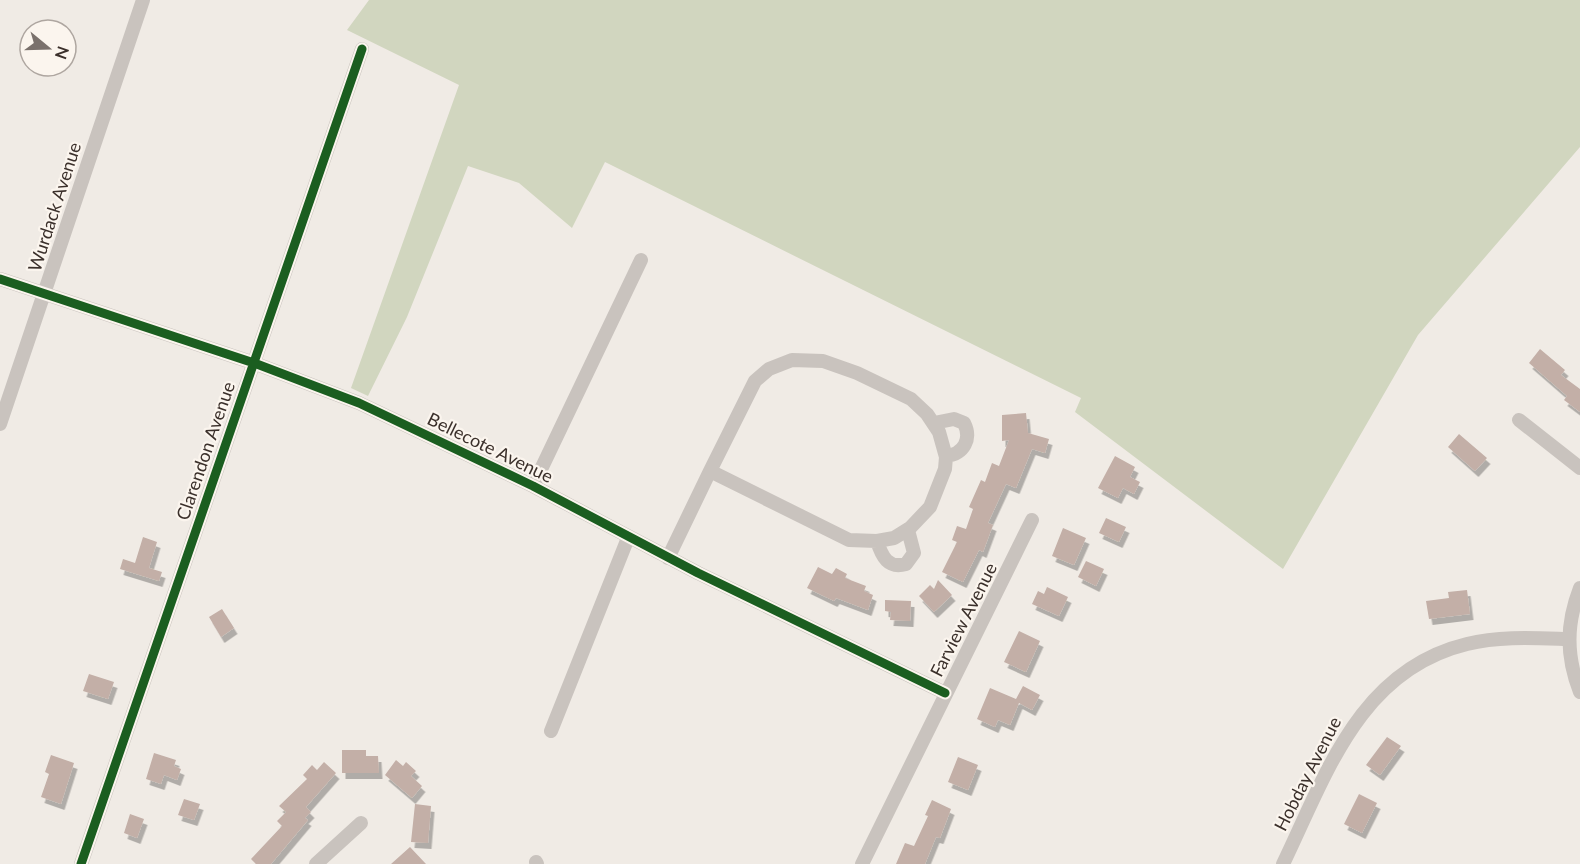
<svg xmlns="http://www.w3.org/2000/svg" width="1580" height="864" viewBox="0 0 1580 864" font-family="Lato,sans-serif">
<defs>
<filter id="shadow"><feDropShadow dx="3.5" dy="6" stdDeviation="0" flood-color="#0004"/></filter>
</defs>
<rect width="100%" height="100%" fill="#f0ebe5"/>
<!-- green -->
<path fill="#d1d6bf" d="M 369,0 L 1580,0 L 1580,147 L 1418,335 L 1283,569 L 1075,412 L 1081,398 L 605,162 L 572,228 L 519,183 L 468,166 L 407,317 L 368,396 L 351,388 L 459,85 L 347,30 Z"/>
<!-- building -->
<path fill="#c3afa7" filter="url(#shadow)" d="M 1540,349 L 1565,370 L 1561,375 L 1580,389 L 1580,412 L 1564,400 L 1567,396 L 1529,363 Z
M 1026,413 L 1028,433 L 1049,439 L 1045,453 L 1032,449 L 1016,488 L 1006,484 L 988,523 L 993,525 L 983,552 L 979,550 L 963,582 L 942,572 L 957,542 L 952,540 L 957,526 L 966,529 L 973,509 L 969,507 L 981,480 L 985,482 L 992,463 L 999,466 L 1009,440 L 1002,441 L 1002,415 Z
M 1459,434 L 1487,458 L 1475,471 L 1448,447 Z
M 1115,456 L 1135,467 L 1130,477 L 1140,482 L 1134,494 L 1123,488 L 1118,498 L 1098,488 Z
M 1106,518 L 1126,527 L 1119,542 L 1099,533 Z
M 1063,528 L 1086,538 L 1074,565 L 1052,556 Z
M 143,537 L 157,542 L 149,568 L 162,572 L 159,581 L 120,569 L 123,559 L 135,563 Z
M 1086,561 L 1104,569 L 1096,586 L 1078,577 Z
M 818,567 L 832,574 L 836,568 L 847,574 L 845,578 L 866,586 L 864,591 L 873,595 L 868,610 L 836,598 L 834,601 L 807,588 Z
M 938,580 L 952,595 L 934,612 L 919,596 L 930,585 L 934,589 Z
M 1047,587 L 1068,597 L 1059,616 L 1032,604 L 1038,591 L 1044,594 Z
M 1467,590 L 1470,614 L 1429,619 L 1426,601 L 1449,598 L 1448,592 Z
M 885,600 L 911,601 L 910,621 L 890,620 L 891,612 L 885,611 Z
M 222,609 L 234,628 L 221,637 L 209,617 Z
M 1019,631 L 1040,641 L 1026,672 L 1004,662 Z
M 89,674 L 114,682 L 108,699 L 83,691 Z
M 1023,686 L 1040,695 L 1032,710 L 1019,703 L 1010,725 L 998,720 L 995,727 L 977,719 L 990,688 L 1016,699 Z
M 1387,737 L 1401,746 L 1380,775 L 1366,765 Z
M 342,750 L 366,750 L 366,756 L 378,756 L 379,773 L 342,773 Z
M 154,753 L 176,760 L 174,766 L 181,769 L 177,780 L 164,775 L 161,784 L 146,779 Z
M 51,755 L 74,763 L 61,804 L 41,797 L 49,774 L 45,772 Z
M 958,757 L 978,765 L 968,790 L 948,782 Z
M 396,760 L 403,766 L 406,762 L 416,771 L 411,776 L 422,786 L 412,798 L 385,775 Z
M 324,762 L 336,773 L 306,807 L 311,812 L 305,818 L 308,820 L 271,864 L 256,864 L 251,859 L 282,826 L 277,821 L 286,812 L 279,806 L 307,779 L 303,775 L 312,765 L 317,770 Z
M 1359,794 L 1377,803 L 1362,833 L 1344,824 Z
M 184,799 L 200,804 L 194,820 L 178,815 Z
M 932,800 L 951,809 L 940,838 L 936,837 L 925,864 L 896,864 L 905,843 L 914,846 L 928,816 L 925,815 Z
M 415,804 L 431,806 L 428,843 L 411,842 Z
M 130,814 L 144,819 L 137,838 L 124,833 Z
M 410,847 L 426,864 L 391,864 Z"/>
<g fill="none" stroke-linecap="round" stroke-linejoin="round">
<!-- street -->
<path stroke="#c9c3be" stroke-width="14" d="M 0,279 L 254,363 L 359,403 L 533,486 L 698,573 L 945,693
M 1519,420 L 1580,468
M 934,423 L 954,419 L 964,423 C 972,439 964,454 946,456
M 0,424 L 143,0
M 533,486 L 641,260
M 877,541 C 882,557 888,569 906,564 L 914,553 L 908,530
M 668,558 L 710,471 L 755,381 L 769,369 L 792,360 L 823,361 L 857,373 L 911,399 L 927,414 L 939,432 L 946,457 L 945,469 L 930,507 L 910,528 L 894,538 L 877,541 L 849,540 L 710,471
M 1580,588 C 1566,624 1566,656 1580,692
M 551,731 L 628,538
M 536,862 L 537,864
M 81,864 L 362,49
M 316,864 L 361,823
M 862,864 L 1032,520
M 1283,864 C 1326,775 1359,670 1467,644 C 1499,636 1534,638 1567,639"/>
<!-- cycleway casing -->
<g stroke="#fbf5ee" stroke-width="13">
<path id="cycleway" d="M 0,279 L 254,363 L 359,403 L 533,486 L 698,573 L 945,693
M 81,864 L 362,49"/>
</g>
<!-- cycleway -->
<use href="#cycleway" stroke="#1b5e20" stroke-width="9"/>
</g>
<g text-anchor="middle" stroke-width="4.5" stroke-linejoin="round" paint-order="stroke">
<!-- street labels -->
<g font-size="18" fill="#3b302b" stroke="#fbf5ee">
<text transform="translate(55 207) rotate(-72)" y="6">Wurdack Avenue</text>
<text transform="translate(490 448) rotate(26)" y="6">Bellecote Avenue</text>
<text transform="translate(206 451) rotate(-71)" y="6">Clarendon Avenue</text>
<text transform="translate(964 620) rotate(-63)" y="6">Farview Avenue</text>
<text transform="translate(1308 774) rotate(-63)" y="6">Hobday Avenue</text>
</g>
</g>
<!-- north arrow -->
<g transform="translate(48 48) rotate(109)"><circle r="28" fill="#fbf5ee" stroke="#aea6a0" stroke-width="1.5"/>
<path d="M0-4.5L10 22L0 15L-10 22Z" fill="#7a716c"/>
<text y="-9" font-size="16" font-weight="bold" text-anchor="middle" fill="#3b302b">N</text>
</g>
</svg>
